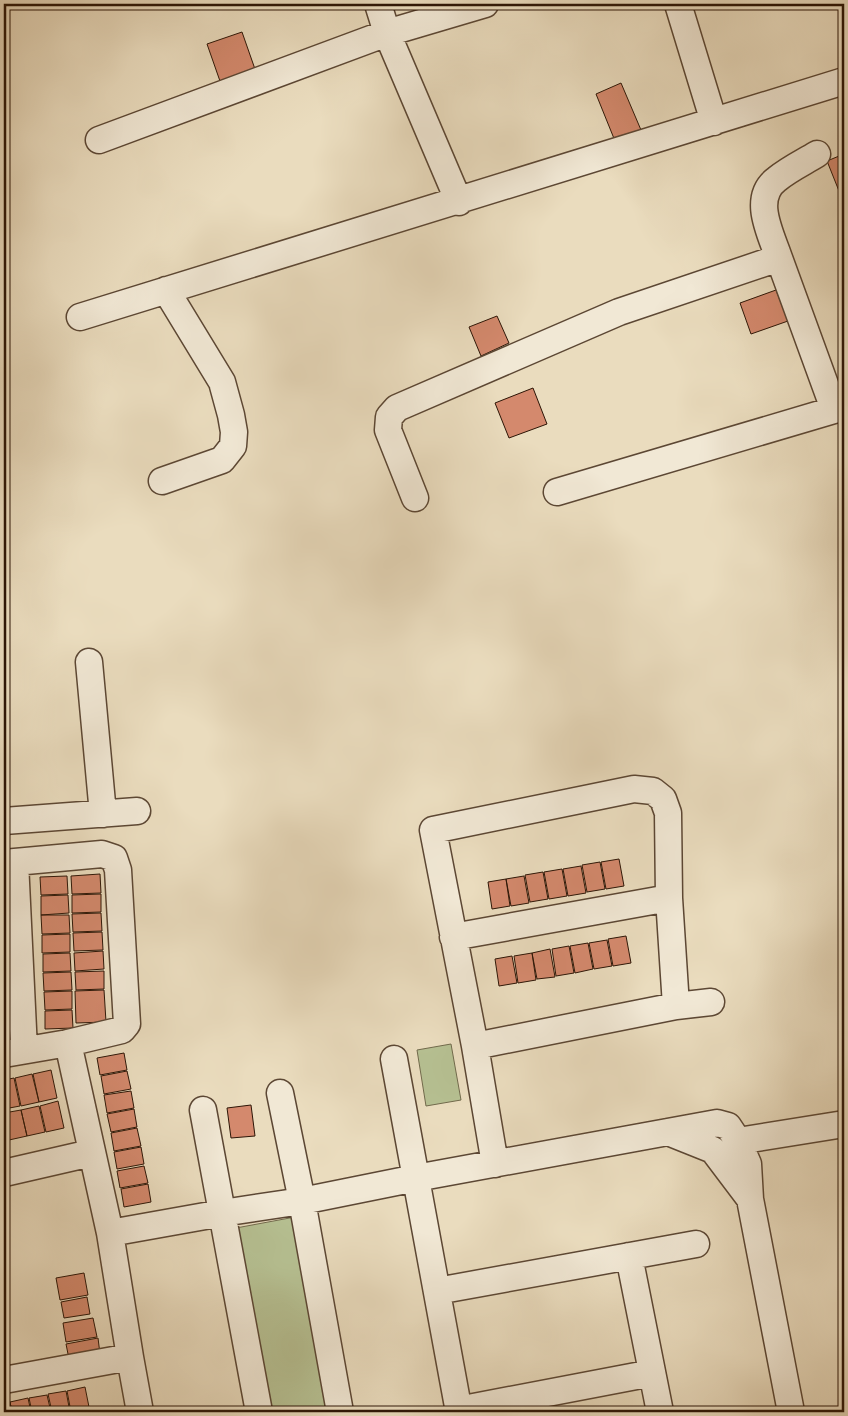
<svg xmlns="http://www.w3.org/2000/svg" width="848" height="1416" viewBox="0 0 848 1416" font-family="'Old Standard TT',serif">
<rect width="100%" height="100%" fill="#eadcbe"/>
<filter id="stains"><feTurbulence type="fractalNoise" baseFrequency=".004" numOctaves="4"/><feColorMatrix values="0 0 0 0 .2 0 0 0 0 .09 0 0 0 0 .02 0 0 0 .5 -.17"/></filter>
<radialGradient id="worn" r=".72"><stop offset=".6" stop-color="#630" stop-opacity="0"/><stop offset="1" stop-color="#630" stop-opacity=".3"/></radialGradient>
<!-- green -->
<path fill="#b6c092" stroke="#716a4c" d="M 451,1044 L 461,1100 L 426,1106 L 417,1050 Z
M 295,1217 L 329,1412 L 268,1412 L 236,1228 Z"/>
<!-- building -->
<path fill="#d4896d" stroke="#2c1506" d="M 242,32 L 256,72 L 221,84 L 207,44 Z
M 621,83 L 641,130 L 615,141 L 596,94 Z
M 844,154 L 844,189 L 839,191 L 827,161 Z
M 776,290 L 788,321 L 751,334 L 740,303 Z
M 497,316 L 509,343 L 481,356 L 469,327 Z
M 533,388 L 547,424 L 509,438 L 495,403 Z
M 619,859 L 624,886 L 606,889 L 601,862 Z
M 600,862 L 605,889 L 587,892 L 582,865 Z
M 581,866 L 586,893 L 568,896 L 563,869 Z
M 562,869 L 567,896 L 549,899 L 544,872 Z
M 543,872 L 548,899 L 530,902 L 525,875 Z
M 100,874 L 101,893 L 72,894 L 71,876 Z
M 67,876 L 68,894 L 41,895 L 40,877 Z
M 524,876 L 529,903 L 511,906 L 506,879 Z
M 506,879 L 510,906 L 492,909 L 488,882 Z
M 101,894 L 101,912 L 72,913 L 72,895 Z
M 68,895 L 69,913 L 41,915 L 41,896 Z
M 101,913 L 102,931 L 73,932 L 72,914 Z
M 41,915 L 69,915 L 70,933 L 42,934 Z
M 102,932 L 103,950 L 74,951 L 73,933 Z
M 70,934 L 70,952 L 42,953 L 42,935 Z
M 626,936 L 631,963 L 613,966 L 608,939 Z
M 607,940 L 612,966 L 594,969 L 589,943 Z
M 588,943 L 593,969 L 575,973 L 570,946 Z
M 569,946 L 574,973 L 556,976 L 552,949 Z
M 550,949 L 555,977 L 537,979 L 532,953 Z
M 103,951 L 104,969 L 75,971 L 74,953 Z
M 70,953 L 71,971 L 43,972 L 43,954 Z
M 532,953 L 536,980 L 518,983 L 514,956 Z
M 512,956 L 517,983 L 499,986 L 495,959 Z
M 104,971 L 104,989 L 76,990 L 75,972 Z
M 71,972 L 72,990 L 44,991 L 43,973 Z
M 104,990 L 106,1022 L 76,1023 L 75,991 Z
M 72,991 L 72,1009 L 45,1010 L 44,992 Z
M 72,1010 L 73,1028 L 45,1029 L 45,1011 Z
M 124,1053 L 127,1070 L 100,1075 L 97,1058 Z
M 51,1070 L 57,1098 L 39,1102 L 33,1074 Z
M 127,1071 L 131,1089 L 104,1094 L 101,1076 Z
M 32,1074 L 39,1102 L 21,1106 L 15,1078 Z
M 14,1078 L 20,1106 L 4,1109 L 4,1080 Z
M 131,1091 L 134,1108 L 107,1113 L 104,1095 Z
M 58,1101 L 64,1128 L 46,1132 L 40,1106 Z
M 251,1105 L 255,1136 L 231,1138 L 227,1108 Z
M 39,1106 L 45,1132 L 27,1136 L 21,1110 Z
M 134,1109 L 137,1127 L 111,1132 L 107,1114 Z
M 21,1110 L 27,1136 L 9,1140 L 4,1113 Z
M 4,1120 L 8,1140 L 4,1141 Z
M 137,1128 L 141,1146 L 114,1151 L 111,1133 Z
M 141,1147 L 144,1164 L 117,1169 L 114,1152 Z
M 144,1166 L 148,1183 L 120,1188 L 117,1171 Z
M 148,1184 L 151,1202 L 124,1207 L 121,1189 Z
M 84,1273 L 88,1295 L 60,1300 L 56,1278 Z
M 87,1297 L 90,1314 L 64,1318 L 61,1302 Z
M 93,1318 L 97,1337 L 66,1342 L 63,1323 Z
M 98,1338 L 100,1354 L 69,1359 L 66,1344 Z
M 85,1387 L 90,1412 L 71,1412 L 67,1391 Z
M 66,1391 L 70,1412 L 52,1412 L 48,1394 Z
M 47,1395 L 51,1412 L 32,1412 L 29,1398 Z
M 28,1398 L 31,1412 L 12,1412 L 10,1402 Z
M 10,1402 L 12,1412 L 4,1412 L 4,1403 Z"/>
<g fill="none" stroke-linecap="round" stroke-linejoin="round">
<!-- street casing -->
<g stroke="#5c4734" stroke-width="29">
<path id="street" d="M 378,4 L 387,33 L 459,202
M 678,4 L 714,122
M 99,140 L 387,33 L 485,4
M 779,258 C 771,234 751,198 777,179 C 789,169 804,162 817,154
M 80,317 L 844,81
M 162,481 L 222,460 L 233,446 L 234,432 L 231,415 L 222,382 L 166,290
M 557,492 L 844,407
M 415,498 L 388,430 L 389,417 L 397,408 L 619,312 L 779,258 L 834,409
M 89,662 L 103,814
M 4,821 L 137,811
M 15,862 L 24,1050
M 4,863 L 102,854 L 114,858 L 118,870 L 127,1024 L 122,1030 L 68,1043 L 110,1233 L 222,1213 L 302,1201 L 416,1178 L 717,1123 L 728,1126 L 738,1141 L 748,1164 L 750,1199 L 791,1412
M 453,937 L 669,898
M 475,1046 L 676,1006 L 711,1002
M 4,1054 L 68,1043
M 394,1059 L 459,1412
M 280,1093 L 302,1201 L 340,1412
M 203,1110 L 259,1412
M 668,1132 L 713,1150 L 750,1199
M 738,1141 L 844,1124
M 495,1164 L 475,1046 L 433,830 L 634,789 L 653,791 L 663,799 L 668,813 L 669,898 L 676,1006
M 4,1173 L 91,1153
M 629,1256 L 660,1412
M 437,1291 L 696,1244
M 130,1357 L 140,1412
M 4,1380 L 130,1357 L 110,1233
M 458,1410 L 652,1373"/>
</g>
<!-- street -->
<use href="#street" stroke="#f1e8d5" stroke-width="26"/>
</g>
<!-- margin -->
<rect width="848" height="1416" fill="none" stroke="#eadcbe" stroke-width="20"/>
<rect x="5" y="5" width="838" height="1406" fill="none" stroke="#2c1506" stroke-width="2.5"/>
<rect x="10" y="10" width="828" height="1396" fill="none" stroke="#2c1506"/>
<rect width="100%" height="100%" filter="url(#stains)"/>
<rect width="100%" height="100%" fill="url(#worn)"/>
</svg>
